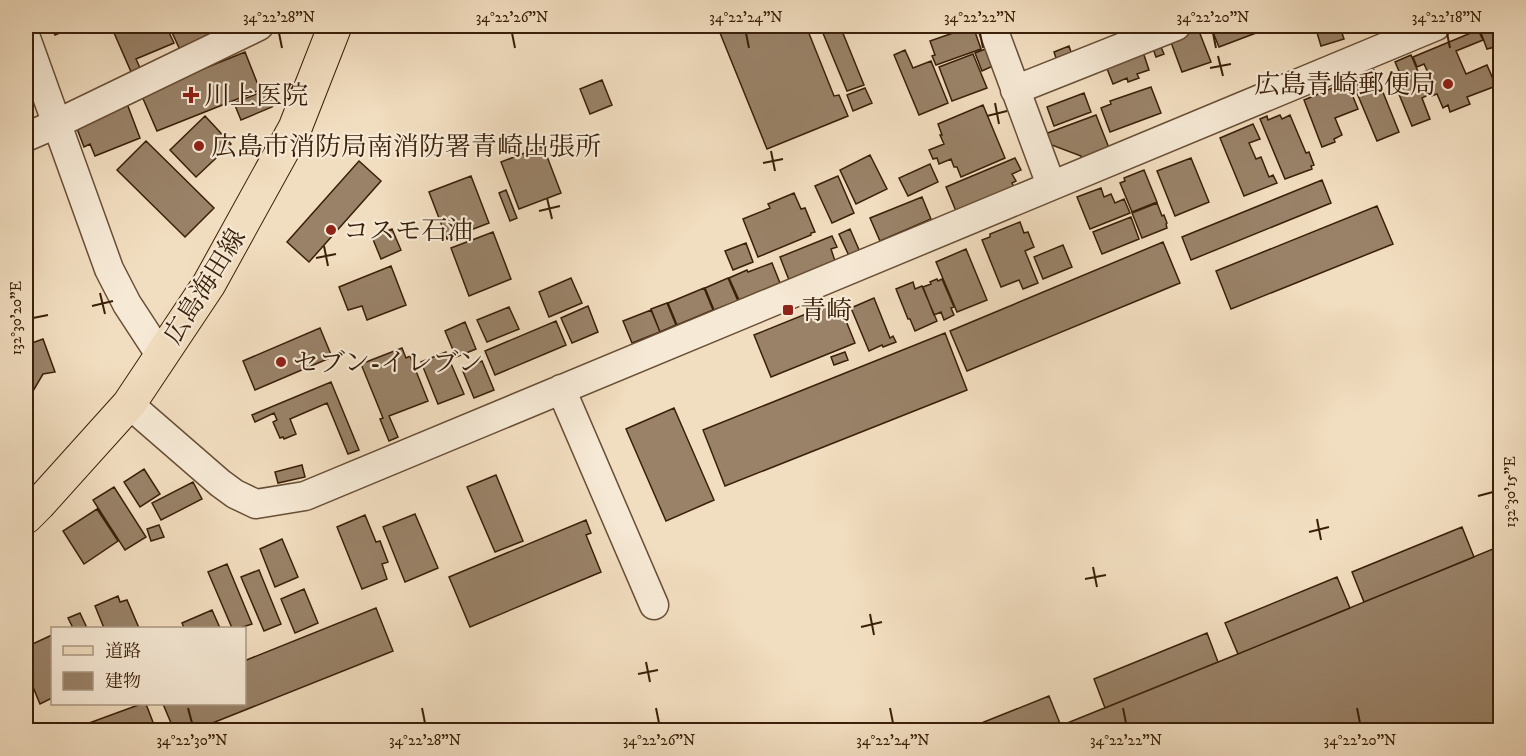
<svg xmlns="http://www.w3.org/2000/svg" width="1526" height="756" viewBox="0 0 1526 756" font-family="'IM FELL DW Pica','Noto Serif JP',serif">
<rect width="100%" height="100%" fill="#f1ddbf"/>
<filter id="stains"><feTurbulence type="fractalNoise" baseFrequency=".00333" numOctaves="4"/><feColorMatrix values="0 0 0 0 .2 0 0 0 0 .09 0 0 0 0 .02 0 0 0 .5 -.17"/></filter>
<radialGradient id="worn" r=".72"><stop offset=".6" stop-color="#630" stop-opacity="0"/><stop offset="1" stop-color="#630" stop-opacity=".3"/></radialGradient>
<!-- building -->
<path fill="#998268" stroke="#3a2009" stroke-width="1.5" d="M 51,26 L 77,26 L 55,35 Z
M 111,26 L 166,26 L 174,43 L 136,59 L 141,70 L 132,74 Z
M 169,26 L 243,26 L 181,52 Z
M 386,26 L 402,26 L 389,31 Z
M 625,26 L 646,26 L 627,33 Z
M 725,26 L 806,26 L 834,96 L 839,95 L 848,116 L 767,149 L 718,28 Z
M 820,26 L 840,26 L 864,85 L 847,91 Z
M 973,26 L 981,49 L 936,65 L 932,56 L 935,55 L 930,41 Z
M 1197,26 L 1211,62 L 1182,72 L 1169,37 Z
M 1215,26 L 1253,26 L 1256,33 L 1219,47 L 1212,30 L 1216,28 Z
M 1315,26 L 1345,26 L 1340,27 L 1344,39 L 1321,46 Z
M 1500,26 L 1500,60 L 1495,47 L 1487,49 L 1481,33 L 1495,27 L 1495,28 Z
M 1478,30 L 1483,40 L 1456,51 L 1466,74 L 1487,65 L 1496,86 L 1467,97 L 1470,104 L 1450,112 L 1448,105 L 1443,108 L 1437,94 L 1431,96 L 1424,77 L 1429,75 L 1424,64 L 1417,67 L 1413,57 Z
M 1158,40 L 1164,54 L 1156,57 L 1151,43 Z
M 1069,46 L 1072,55 L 1057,61 L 1054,52 Z
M 1141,46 L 1149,70 L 1137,74 L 1139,78 L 1128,82 L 1127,78 L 1113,84 L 1104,61 Z
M 988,48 L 995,65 L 982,71 L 975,53 Z
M 905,50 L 913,68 L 931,61 L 948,103 L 919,115 L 894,55 Z
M 245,52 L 260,90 L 157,131 L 141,94 Z
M 973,54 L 987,88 L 952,101 L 939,67 Z
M 1411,55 L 1428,95 L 1422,98 L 1430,119 L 1412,126 L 1394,82 L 1402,78 L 1395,62 Z
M 1374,70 L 1399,132 L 1377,141 L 1354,86 L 1357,85 L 1354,78 Z
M 602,80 L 612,105 L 590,114 L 580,89 Z
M 1347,82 L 1358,109 L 1335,118 L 1342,135 L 1334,139 L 1335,142 L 1322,147 L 1304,100 Z
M 1151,87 L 1161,113 L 1110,132 L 1101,108 L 1111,104 L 1110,101 Z
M 865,88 L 872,103 L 853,111 L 847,95 Z
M 269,89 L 275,103 L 272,107 L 241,120 L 234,103 Z
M 1084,93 L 1091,112 L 1054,126 L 1047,107 Z
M 126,101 L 140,138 L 95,156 L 90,144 L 84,147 L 76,126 Z
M 983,105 L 1005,158 L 961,177 L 957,167 L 954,167 L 951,159 L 939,164 L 937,158 L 933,159 L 929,150 L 944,144 L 940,135 L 942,135 L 938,124 Z
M 1096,115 L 1109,148 L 1081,158 L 1081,156 L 1049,144 L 1045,134 Z
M 1280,115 L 1282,119 L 1290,115 L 1306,153 L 1309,152 L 1314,165 L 1311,166 L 1312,169 L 1285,179 L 1260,119 L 1267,116 L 1268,120 Z
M 205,116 L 231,144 L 196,177 L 170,150 Z
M 1253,124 L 1260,139 L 1249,143 L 1256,159 L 1261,157 L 1269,177 L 1273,175 L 1277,183 L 1244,196 L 1220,138 Z
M 146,141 L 214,208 L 185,237 L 117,170 Z
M 543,146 L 561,193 L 519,209 L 501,162 Z
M 870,155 L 887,189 L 856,204 L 840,170 Z
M 1015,158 L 1021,170 L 1012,174 L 1016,181 L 1012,183 L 1014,187 L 956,211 L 946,187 Z
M 1191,158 L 1209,202 L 1175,216 L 1157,171 Z
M 359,161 L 381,181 L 309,262 L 287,242 Z
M 930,164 L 938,182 L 908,196 L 899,178 Z
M 1144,170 L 1157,202 L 1132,212 L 1120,183 L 1125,181 L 1124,178 Z
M 471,176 L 489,223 L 447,239 L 429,192 Z
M 838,176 L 854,213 L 832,223 L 815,186 Z
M 1322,180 L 1331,203 L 1191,260 L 1182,237 Z
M 1101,188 L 1104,197 L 1111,194 L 1115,203 L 1124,199 L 1130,213 L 1090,229 L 1077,197 Z
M 506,190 L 517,218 L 510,221 L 499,193 Z
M 794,193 L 801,209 L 805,208 L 815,232 L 811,233 L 811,235 L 758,257 L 743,219 L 770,208 L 768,204 Z
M 922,197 L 931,219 L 880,241 L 870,218 Z
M 1157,203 L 1162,216 L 1164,215 L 1167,223 L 1166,224 L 1167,228 L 1142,238 L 1132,213 Z
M 1377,206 L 1393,244 L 1231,309 L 1216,271 Z
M 1131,217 L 1139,239 L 1102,254 L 1093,232 Z
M 1020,222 L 1024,233 L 1028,232 L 1034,247 L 1025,251 L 1038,283 L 1023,289 L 1019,280 L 1001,287 L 982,240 L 990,237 L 990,234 Z
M 392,229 L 401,250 L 381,259 L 372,237 Z
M 850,229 L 860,252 L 849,256 L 839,234 Z
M 493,232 L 511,279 L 469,296 L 451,248 Z
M 832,236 L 837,247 L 831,249 L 835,261 L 789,280 L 780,257 Z
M 1163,242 L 1180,283 L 967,371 L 950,331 Z
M 746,243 L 753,262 L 733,270 L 725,251 Z
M 1063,245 L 1072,267 L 1043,279 L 1034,257 Z
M 966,249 L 987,300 L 957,312 L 936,262 Z
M 772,263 L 780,283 L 739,300 L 729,278 L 747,270 L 748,272 Z
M 391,266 L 406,305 L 367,320 L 362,306 L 348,310 L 339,287 Z
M 571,278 L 582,303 L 549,317 L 539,292 Z
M 728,278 L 738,301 L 714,310 L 705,288 Z
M 937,279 L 938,281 L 942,279 L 954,307 L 951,308 L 954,315 L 944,320 L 941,312 L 934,315 L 923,287 L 931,284 L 930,282 Z
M 913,282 L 915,289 L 922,286 L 937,321 L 915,331 L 910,319 L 908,319 L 896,289 Z
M 704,288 L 713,310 L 677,325 L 668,303 Z
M 874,298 L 890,338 L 893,336 L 896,342 L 883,347 L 882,345 L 869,351 L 851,308 Z
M 838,301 L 855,343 L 771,377 L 754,335 Z
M 667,303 L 676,325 L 660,332 L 651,309 Z
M 588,306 L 598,332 L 572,343 L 561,318 Z
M 509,307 L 519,329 L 487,342 L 477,320 Z
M 651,310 L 660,332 L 632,343 L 623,321 Z
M 556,321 L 566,345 L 495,375 L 485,351 Z
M 465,322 L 476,349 L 456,357 L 445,331 Z
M 26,325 L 32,343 L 43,339 L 55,372 L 43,374 L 26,403 Z
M 320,328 L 332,357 L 255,390 L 243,361 Z
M 945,333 L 967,390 L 725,486 L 703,430 Z
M 402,348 L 406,358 L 410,356 L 428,401 L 389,416 L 398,437 L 389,441 L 380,419 L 383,418 L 361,364 Z
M 446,352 L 464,394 L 438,404 L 421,362 Z
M 845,352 L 848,360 L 834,365 L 831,357 Z
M 482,361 L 494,390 L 474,398 L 462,369 Z
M 331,382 L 359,450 L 348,454 L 327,403 L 290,419 L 296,434 L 284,439 L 283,437 L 280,438 L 273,422 L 277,420 L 274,413 L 255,422 L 252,415 Z
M 674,408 L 714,500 L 666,521 L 626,429 Z
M 302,465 L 305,477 L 278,483 L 275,472 Z
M 144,469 L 160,494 L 140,507 L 124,482 Z
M 496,475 L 523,541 L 495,552 L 467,487 Z
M 193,482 L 202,499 L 161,520 L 152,503 Z
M 114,487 L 146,537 L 125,550 L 93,500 Z
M 97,509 L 118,541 L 84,564 L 63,531 Z
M 415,514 L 438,568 L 405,582 L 383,527 Z
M 365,515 L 376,542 L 380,541 L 388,562 L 382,564 L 387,579 L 362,589 L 337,527 Z
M 586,520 L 591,533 L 586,535 L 601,572 L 470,627 L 449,577 Z
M 159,525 L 164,537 L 151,541 L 147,529 Z
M 1462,527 L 1474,557 L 1364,602 L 1352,572 Z
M 282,539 L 298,577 L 275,587 L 260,549 Z
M 1500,546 L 1500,730 L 1050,730 L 1238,654 Z
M 227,564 L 252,624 L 240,628 L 232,628 L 208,572 Z
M 259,570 L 281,624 L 264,631 L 241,577 Z
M 1337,577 L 1350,608 L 1238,654 L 1225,623 Z
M 304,589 L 318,623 L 295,633 L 281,599 Z
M 118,596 L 120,602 L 127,600 L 139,628 L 104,628 L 95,606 Z
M 376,608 L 393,651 L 195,730 L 174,730 L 163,704 L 244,704 L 244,661 Z
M 212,610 L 220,628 L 184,628 L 182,623 Z
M 80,613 L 87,628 L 73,628 L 68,618 Z
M 1207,633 L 1218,662 L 1105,708 L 1094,679 Z
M 52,635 L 52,698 L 40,704 L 26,670 L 26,647 Z
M 1049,696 L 1061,726 L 1050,730 L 964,730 Z
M 141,704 L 146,704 L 156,730 L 70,730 Z"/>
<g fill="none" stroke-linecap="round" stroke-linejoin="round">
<!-- minor casing -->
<g stroke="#684f36" stroke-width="31">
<path id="minor" d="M 992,26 L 1051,185
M 26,38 L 109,269 L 127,304 L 161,356
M 1015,90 L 1176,26
M 26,137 L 56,124 L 259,26
M 561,389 L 654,605
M 129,404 L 220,483 L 235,494 L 256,504 L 305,496 L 1436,26"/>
</g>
<!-- major casing -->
<g stroke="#3a2009" stroke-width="35">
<path id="major" d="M 26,517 L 39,504 L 129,404 L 209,284 L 295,128 L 335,26"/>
</g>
<!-- minor -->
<use href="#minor" stroke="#f6e9d5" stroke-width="28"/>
<!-- major -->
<use href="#major" stroke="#f1ddbf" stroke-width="33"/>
</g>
<!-- ticks -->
<path fill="none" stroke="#3a2009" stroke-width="2" d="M 279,33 L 282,48M 512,33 L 515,48M 746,33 L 749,48M 980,33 L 983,48M 1213,33 L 1216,48M 1447,33 L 1450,48M 1218,56 L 1223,76M 1210,68 L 1231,64M 995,103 L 999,124M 987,116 L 1007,111M 771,151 L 775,171M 763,163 L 783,159M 547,198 L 552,219M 539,211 L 560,206M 324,246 L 328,266M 316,258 L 336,254M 100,293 L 105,314M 92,306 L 113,301M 33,318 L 48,315M 1478,496 L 1493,492M 1317,519 L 1321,540M 1309,532 L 1329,527M 1093,567 L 1097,587M 1085,579 L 1106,575M 870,614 L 874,635M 861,627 L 882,622M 646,662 L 650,682M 638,674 L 658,670M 188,708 L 192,723M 422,708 L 425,723M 656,708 L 659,723M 890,708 L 893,723M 1123,708 L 1126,723M 1357,708 L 1360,723"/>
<!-- markers -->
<g fill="#8f2418" stroke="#f6e9d5" stroke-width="2">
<circle cx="1448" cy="84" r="6"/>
<path d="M188 86h6v6h6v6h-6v6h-6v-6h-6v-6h6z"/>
<circle cx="199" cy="146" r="6"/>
<circle cx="331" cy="230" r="6"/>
<rect x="782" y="304" width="12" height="12" rx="3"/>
<circle cx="281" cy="362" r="6"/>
</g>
<g text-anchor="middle" stroke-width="4.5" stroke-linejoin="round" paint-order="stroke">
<!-- poi labels -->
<g font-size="26" fill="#3a2009" stroke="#f6e9d5" text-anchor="start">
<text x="1436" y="93" text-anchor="end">広島青崎郵便局</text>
<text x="204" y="104">川上医院</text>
<text x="211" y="155">広島市消防局南消防署青崎出張所</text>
<text x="343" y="239">コスモ石油</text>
<text x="800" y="319">青崎</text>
<text x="293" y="371">セブン-イレブン</text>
</g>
<!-- street labels -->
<g font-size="26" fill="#3a2009" stroke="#f6e9d5">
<text transform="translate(204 286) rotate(-58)" y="9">広島海田線</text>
</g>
</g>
<!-- margin -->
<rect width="1526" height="756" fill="none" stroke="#f1ddbf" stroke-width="66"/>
<!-- legend -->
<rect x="51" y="627" width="195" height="78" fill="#f6e9d5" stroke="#ab9983" stroke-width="1.5"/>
<rect x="63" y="646" width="30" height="9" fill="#f1ddbf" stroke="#ab9983" stroke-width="1.5"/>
<text x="105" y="657" font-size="18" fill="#3a2009">道路</text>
<rect x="63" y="672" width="30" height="18" fill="#998268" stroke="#ab9983" stroke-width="1.5"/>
<text x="105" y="687" font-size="18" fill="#3a2009">建物</text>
<rect x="33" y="33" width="1460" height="690" fill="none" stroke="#3a2009" stroke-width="2"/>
<g font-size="15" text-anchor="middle" fill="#3a2009">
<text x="279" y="22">34°22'28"N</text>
<text x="512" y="22">34°22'26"N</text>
<text x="746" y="22">34°22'24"N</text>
<text x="980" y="22">34°22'22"N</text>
<text x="1213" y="22">34°22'20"N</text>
<text x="1447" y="22">34°22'18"N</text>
<text transform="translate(16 318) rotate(-90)" y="5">132°30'20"E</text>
<text transform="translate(1510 492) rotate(-90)" y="5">132°30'15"E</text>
<text x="192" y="745">34°22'30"N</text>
<text x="425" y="745">34°22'28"N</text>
<text x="659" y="745">34°22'26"N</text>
<text x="893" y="745">34°22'24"N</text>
<text x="1126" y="745">34°22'22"N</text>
<text x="1360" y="745">34°22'20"N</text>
</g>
<rect width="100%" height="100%" filter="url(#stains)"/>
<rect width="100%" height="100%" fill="url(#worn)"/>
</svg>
